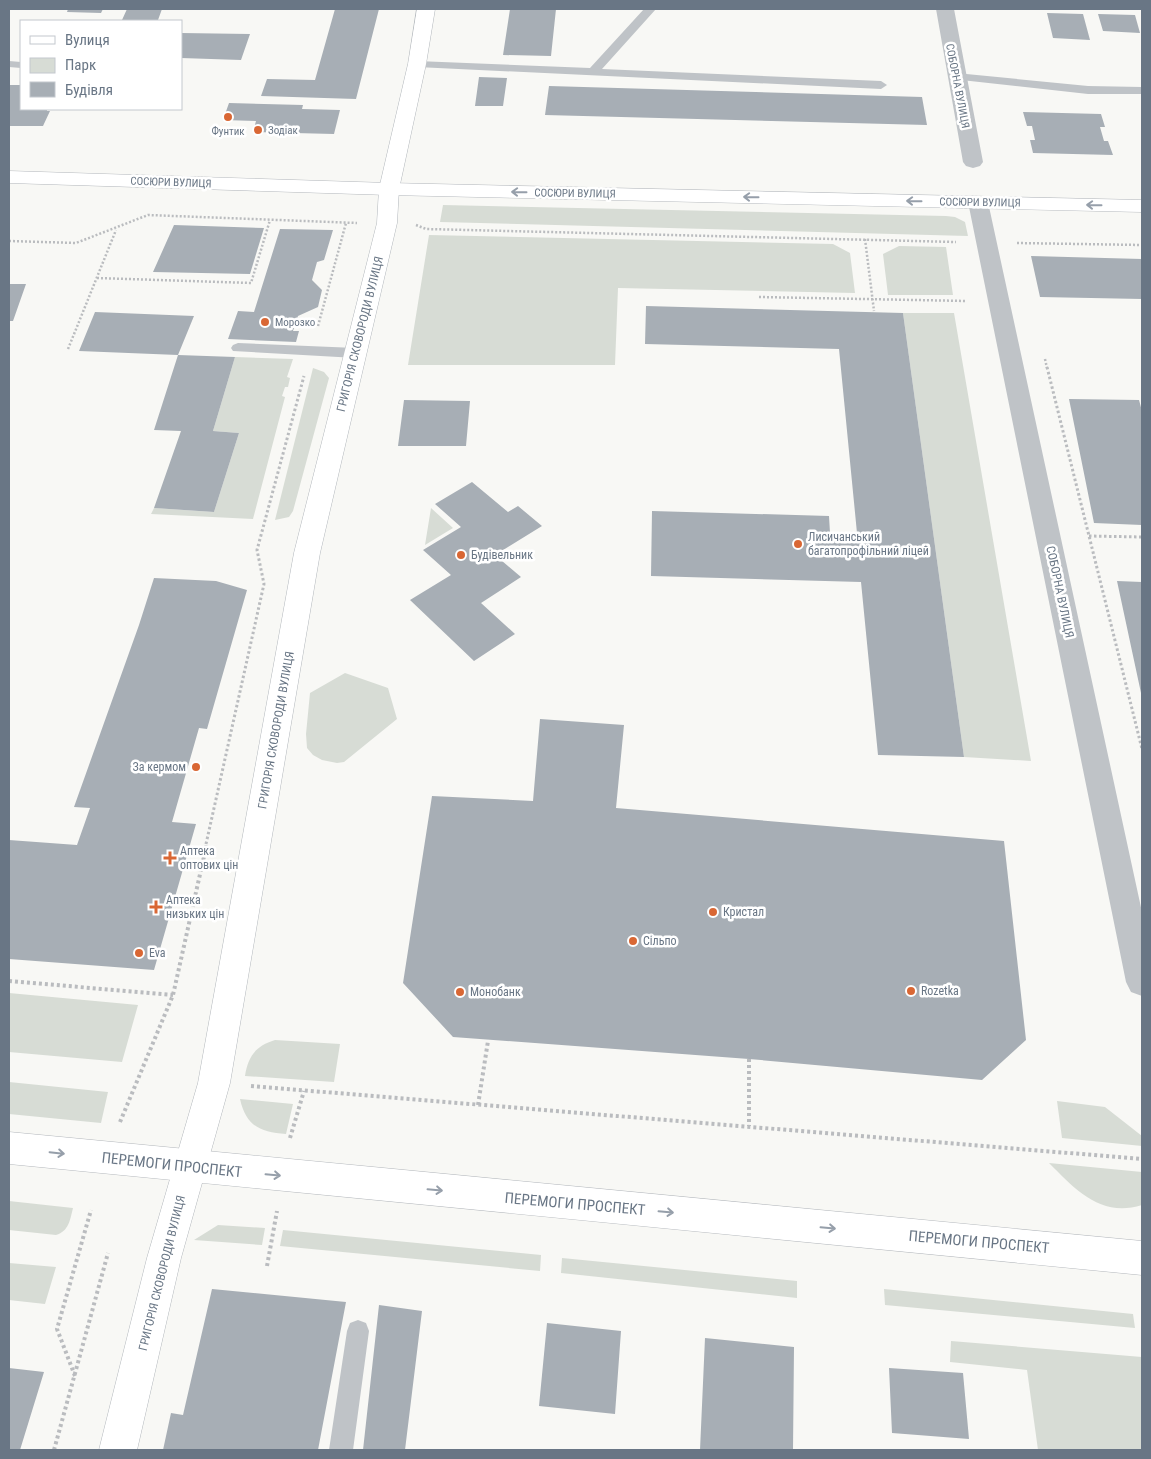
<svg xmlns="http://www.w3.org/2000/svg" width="1151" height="1459" viewBox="0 0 1151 1459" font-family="'Roboto Condensed',sans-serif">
<rect width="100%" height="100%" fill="#f8f8f5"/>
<!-- green -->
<path fill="#d7dcd5" d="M 443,205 L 946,216 L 955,217 L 965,222 L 968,236 L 440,222 Z
M 429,235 L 833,244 L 850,253 L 855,293 L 618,288 L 615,365 L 408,365 Z
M 899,246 L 946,247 L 953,295 L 888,295 L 883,254 Z
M 903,313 L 954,313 L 1031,761 L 964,757 Z
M 235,357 L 293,359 L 287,377 L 290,378 L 288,387 L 285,387 L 282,396 L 285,397 L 253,519 L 151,514 L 154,508 L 214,512 L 239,433 L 213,431 Z
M 313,368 L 324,372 L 329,378 L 293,511 L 289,517 L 275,520 Z
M 431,508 L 453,528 L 425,545 Z
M 345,673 L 388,688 L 397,719 L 344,762 L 337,763 L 322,760 L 313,755 L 307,748 L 306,734 L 310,693 Z
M 9,993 L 138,1005 L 122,1062 L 9,1052 Z
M 275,1040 L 340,1044 L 334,1082 L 245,1076 C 248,1057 255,1046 275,1040 Z
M 9,1082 L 108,1092 L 101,1123 L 9,1114 Z
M 240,1099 L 293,1104 L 286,1134 C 260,1132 246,1126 240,1099 Z
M 1057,1101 L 1105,1107 L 1142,1136 L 1142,1146 L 1062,1138 Z
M 1049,1163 L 1142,1172 L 1142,1205 C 1101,1218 1076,1190 1049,1163 Z
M 9,1201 L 73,1208 C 70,1220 69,1231 56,1235 L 9,1230 Z
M 218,1225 L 265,1228 L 262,1245 L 194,1240 Z
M 283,1230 L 541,1255 L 540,1271 L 280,1246 Z
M 562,1258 L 797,1281 L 797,1298 L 561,1273 Z
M 9,1263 L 56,1267 L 45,1304 L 9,1300 Z
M 884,1289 L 1133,1314 L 1135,1328 L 885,1305 Z
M 951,1341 L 1142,1357 L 1142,1450 L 1038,1450 L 1027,1370 L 950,1362 Z"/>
<!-- building -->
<path fill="#a7aeb5" d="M 68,9 L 103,9 L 101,13 L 67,12 Z
M 127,9 L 162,9 L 158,20 L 122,20 Z
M 335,9 L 379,9 L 356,99 L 261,96 L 267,79 L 315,80 Z
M 510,9 L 556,9 L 551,56 L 503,55 Z
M 1047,13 L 1083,14 L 1090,40 L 1053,38 Z
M 1098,14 L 1135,15 L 1140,33 L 1103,31 Z
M 181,33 L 250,34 L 241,60 L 181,58 Z
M 479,77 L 507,78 L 503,106 L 475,106 Z
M 9,85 L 21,85 L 21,109 L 47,109 L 47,111 L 50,111 L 43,126 L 9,126 Z
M 549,86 L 922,97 L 927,125 L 545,115 Z
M 229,103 L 303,105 L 302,109 L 340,110 L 334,134 L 253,132 L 256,121 L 223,120 Z
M 1023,112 L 1101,114 L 1105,127 L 1100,127 L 1104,141 L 1108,141 L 1113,155 L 1033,153 L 1030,140 L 1035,140 L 1032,126 L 1027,126 Z
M 174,225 L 264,228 L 250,274 L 153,272 Z
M 280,229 L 333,230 L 324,260 L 317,262 L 312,280 L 322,290 L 318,307 L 298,316 L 293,331 L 299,331 L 296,342 L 228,339 L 238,311 L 254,312 Z
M 1031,256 L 1142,259 L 1142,299 L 1040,297 Z
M 9,284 L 26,284 L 13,321 L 9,321 Z
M 646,306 L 903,313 L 964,757 L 878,755 L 861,582 L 651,576 L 652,511 L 829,516 L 830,533 L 857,533 L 839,349 L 645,344 Z
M 95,312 L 194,316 L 178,355 L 79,351 Z
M 178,355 L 235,357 L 213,431 L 239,433 L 214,512 L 154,508 L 181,431 L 154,430 Z
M 1069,399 L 1139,400 L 1142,411 L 1142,525 L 1094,523 Z
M 404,400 L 470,401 L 466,446 L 398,446 Z
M 472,482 L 508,512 L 518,506 L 542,526 L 495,555 L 521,577 L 481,603 L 515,634 L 474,661 L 410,600 L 451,575 L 423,550 L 461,527 L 435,504 Z
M 154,578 L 216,581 L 247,590 L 207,729 L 199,728 L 172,822 L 196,824 L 154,970 L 9,959 L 9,840 L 77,845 L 90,808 L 74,807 L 139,625 Z
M 1117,581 L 1142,582 L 1142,693 L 1141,693 Z
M 540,719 L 624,725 L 616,808 L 1004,841 L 1026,1040 L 982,1080 L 749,1059 L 453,1037 L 403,983 L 432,796 L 533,801 Z
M 212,1289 L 346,1302 L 318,1450 L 163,1450 L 171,1413 L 183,1415 Z
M 379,1305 L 422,1311 L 405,1450 L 363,1450 Z
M 547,1323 L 621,1331 L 615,1414 L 539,1406 Z
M 705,1338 L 794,1347 L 793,1450 L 700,1450 Z
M 9,1368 L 44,1372 L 20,1450 L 9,1450 Z
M 889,1368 L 963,1373 L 969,1439 L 892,1433 Z"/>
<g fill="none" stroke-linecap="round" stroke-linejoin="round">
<!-- secondary casing -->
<g stroke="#b2b7bc" stroke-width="1">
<path id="secondary" d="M 417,9 L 435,9 L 426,64 L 399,189 L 397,223 L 320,553 L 230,1083 L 181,1258 L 137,1450 L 99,1450 L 147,1258 L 198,1083 L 294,553 L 377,223 L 379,189 L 408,64 Z"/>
</g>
<!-- primary casing -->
<g stroke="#b3b7bc" stroke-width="1">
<path id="primary" d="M 9,171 L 389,183 L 1142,200 L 1142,212 L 389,195 L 9,183 Z
M 9,1132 L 1142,1241 L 1142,1275 L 9,1164 Z"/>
</g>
<!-- path-far2 -->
<path stroke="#babcbf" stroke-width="2.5" stroke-dasharray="2 2" stroke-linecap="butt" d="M 416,225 L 426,229 L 956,242
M 865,239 L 874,311
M 9,241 L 76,243 L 148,215 L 357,223
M 1017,243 L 1142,245
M 97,278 L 251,283 L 270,220
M 759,297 L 967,301
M 318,326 L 346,223
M 68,349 L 116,230
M 1045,359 L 1047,368"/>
<!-- path-far1 -->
<path stroke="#babcbf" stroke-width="3" stroke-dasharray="2.5 2.5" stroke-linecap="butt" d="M 1047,367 L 1142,749
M 1089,536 L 1142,537
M 206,844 L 264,584 L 257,550 L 304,376"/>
<!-- path -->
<path stroke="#babcbf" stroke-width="4" stroke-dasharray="3 3" stroke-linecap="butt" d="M 9,981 L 173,995
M 749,1059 L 749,1126
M 251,1086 L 1142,1159
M 478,1105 L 488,1041
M 120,1122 L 173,995 L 207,843
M 290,1138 L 304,1091
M 267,1266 L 277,1211
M 75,1376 L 57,1329 L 91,1210
M 54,1450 L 108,1253"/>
<!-- lane -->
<path fill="#bfc3c7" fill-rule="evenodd" d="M 644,9 L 656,9 L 602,69 L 881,81 L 887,85 L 881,89 L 417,67 L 411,64 L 417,61 L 590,68 Z
M 9,61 L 21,62 L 21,68 L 9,67 Z
M 956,73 L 1088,86 L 1142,87 L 1142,94 L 1088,94 L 952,79 L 950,77 L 952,75 Z
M 238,343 L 356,348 L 361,350 L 363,353 L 361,356 L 356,358 L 233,351 L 231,348 L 233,345 Z
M 358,1320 L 366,1323 L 369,1331 L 353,1450 L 329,1450 L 347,1331 L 350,1323 Z"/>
<!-- street -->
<path fill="#bfc3c7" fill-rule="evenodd" d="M 936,9 L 954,9 L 983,162 L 980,166 L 973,168 L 966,166 L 963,162 Z
M 978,196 L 985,198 L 988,202 L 1142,912 L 1142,996 L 1131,992 L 1126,982 L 968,202 L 971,198 Z"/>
<!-- secondary -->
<use href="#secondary" fill="#fff" fill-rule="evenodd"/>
<!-- primary -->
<use href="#primary" fill="#fff" fill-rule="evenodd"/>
</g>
<!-- one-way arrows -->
<defs><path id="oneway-shaft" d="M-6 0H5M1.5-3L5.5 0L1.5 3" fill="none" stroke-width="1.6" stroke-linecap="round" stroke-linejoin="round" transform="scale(1.25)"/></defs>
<g stroke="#969faa">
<use href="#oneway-shaft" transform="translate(519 192) rotate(-179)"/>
<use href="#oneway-shaft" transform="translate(751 197) rotate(-179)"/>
<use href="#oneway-shaft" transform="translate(914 201) rotate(-179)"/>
<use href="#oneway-shaft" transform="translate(1094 205) rotate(-179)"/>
<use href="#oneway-shaft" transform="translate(57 1153) rotate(6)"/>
<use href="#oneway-shaft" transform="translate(273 1175) rotate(5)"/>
<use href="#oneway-shaft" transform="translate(435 1190) rotate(5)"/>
<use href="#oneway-shaft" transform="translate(666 1212) rotate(5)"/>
<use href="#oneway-shaft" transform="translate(828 1228) rotate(5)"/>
</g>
<!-- markers -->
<g fill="#d96734" stroke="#fff" stroke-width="2">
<circle cx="228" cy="117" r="5"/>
<circle cx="258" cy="130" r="5"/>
<circle cx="265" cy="322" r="5"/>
<circle cx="798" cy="544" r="5"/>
<circle cx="461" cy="555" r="5"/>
<circle cx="196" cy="767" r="5"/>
<path d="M167.5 850.5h5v5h5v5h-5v5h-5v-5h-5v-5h5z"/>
<path d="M153.5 899.5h5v5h5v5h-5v5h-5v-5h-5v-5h5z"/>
<circle cx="713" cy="912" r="5"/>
<circle cx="633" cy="941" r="5"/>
<circle cx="139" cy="953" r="5"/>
<circle cx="911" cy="991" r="5"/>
<circle cx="460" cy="992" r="5"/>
</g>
<g text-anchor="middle" stroke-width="5" stroke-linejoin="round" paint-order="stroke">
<!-- far-street labels -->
<g font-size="11" fill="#697685" stroke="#fff">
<text transform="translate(958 86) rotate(79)" y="4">СОБОРНА ВУЛИЦЯ</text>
<text transform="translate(171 182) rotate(2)" y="4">СОСЮРИ ВУЛИЦЯ</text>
<text transform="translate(575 193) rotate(1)" y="4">СОСЮРИ ВУЛИЦЯ</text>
<text transform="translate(980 202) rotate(1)" y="4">СОСЮРИ ВУЛИЦЯ</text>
</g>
<!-- far-poi labels -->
<g font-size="11" fill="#697685" stroke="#fff" text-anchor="start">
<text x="268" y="134">Зодіак</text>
<text x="228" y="135" text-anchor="middle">Фунтик</text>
<text x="275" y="326">Морозко</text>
</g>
<!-- street labels -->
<g font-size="12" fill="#697685" stroke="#fff">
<text transform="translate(360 334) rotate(-76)" y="4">ГРИГОРІЯ СКОВОРОДИ ВУЛИЦЯ</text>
<text transform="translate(1060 592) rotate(78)" y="4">СОБОРНА ВУЛИЦЯ</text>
<text transform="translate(276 730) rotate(-80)" y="4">ГРИГОРІЯ СКОВОРОДИ ВУЛИЦЯ</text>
<text transform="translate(162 1273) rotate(-76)" y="4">ГРИГОРІЯ СКОВОРОДИ ВУЛИЦЯ</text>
</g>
<!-- poi labels -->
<g font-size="12" fill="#697685" stroke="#fff" text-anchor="start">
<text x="808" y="541">Лисичанський<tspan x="808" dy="14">багатопрофільний ліцей</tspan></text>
<text x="471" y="559">Будівельник</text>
<text x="186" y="771" text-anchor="end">За кермом</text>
<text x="180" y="855">Аптека<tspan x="180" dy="14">оптових цін</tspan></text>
<text x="166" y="904">Аптека<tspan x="166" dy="14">низьких цін</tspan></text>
<text x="723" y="916">Кристал</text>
<text x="643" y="945">Сiльпо</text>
<text x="149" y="957">Eva</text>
<text x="921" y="995">Rozetka</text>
<text x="470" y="996">Монобанк</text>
</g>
<!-- near-street labels -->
<g font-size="15" fill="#697685" stroke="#fff">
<text transform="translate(172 1165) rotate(6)" y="5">ПЕРЕМОГИ ПРОСПЕКТ</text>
<text transform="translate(575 1204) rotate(5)" y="5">ПЕРЕМОГИ ПРОСПЕКТ</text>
<text transform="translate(979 1242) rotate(5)" y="5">ПЕРЕМОГИ ПРОСПЕКТ</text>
</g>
</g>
<!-- border -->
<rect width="1151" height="1459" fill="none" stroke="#697685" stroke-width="20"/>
<!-- legend -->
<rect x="20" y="20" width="162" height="90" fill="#ffffff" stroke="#c3c8ce"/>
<rect x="30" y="36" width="25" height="8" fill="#ffffff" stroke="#c3c8ce"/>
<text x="65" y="45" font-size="15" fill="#697685">Вулиця</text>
<rect x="30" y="58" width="25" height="15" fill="#d7dcd5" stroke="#c3c8ce"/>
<text x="65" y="70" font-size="15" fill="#697685">Парк</text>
<rect x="30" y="82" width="25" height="15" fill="#a7aeb5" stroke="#c3c8ce"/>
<text x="65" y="95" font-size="15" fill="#697685">Будівля</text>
</svg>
